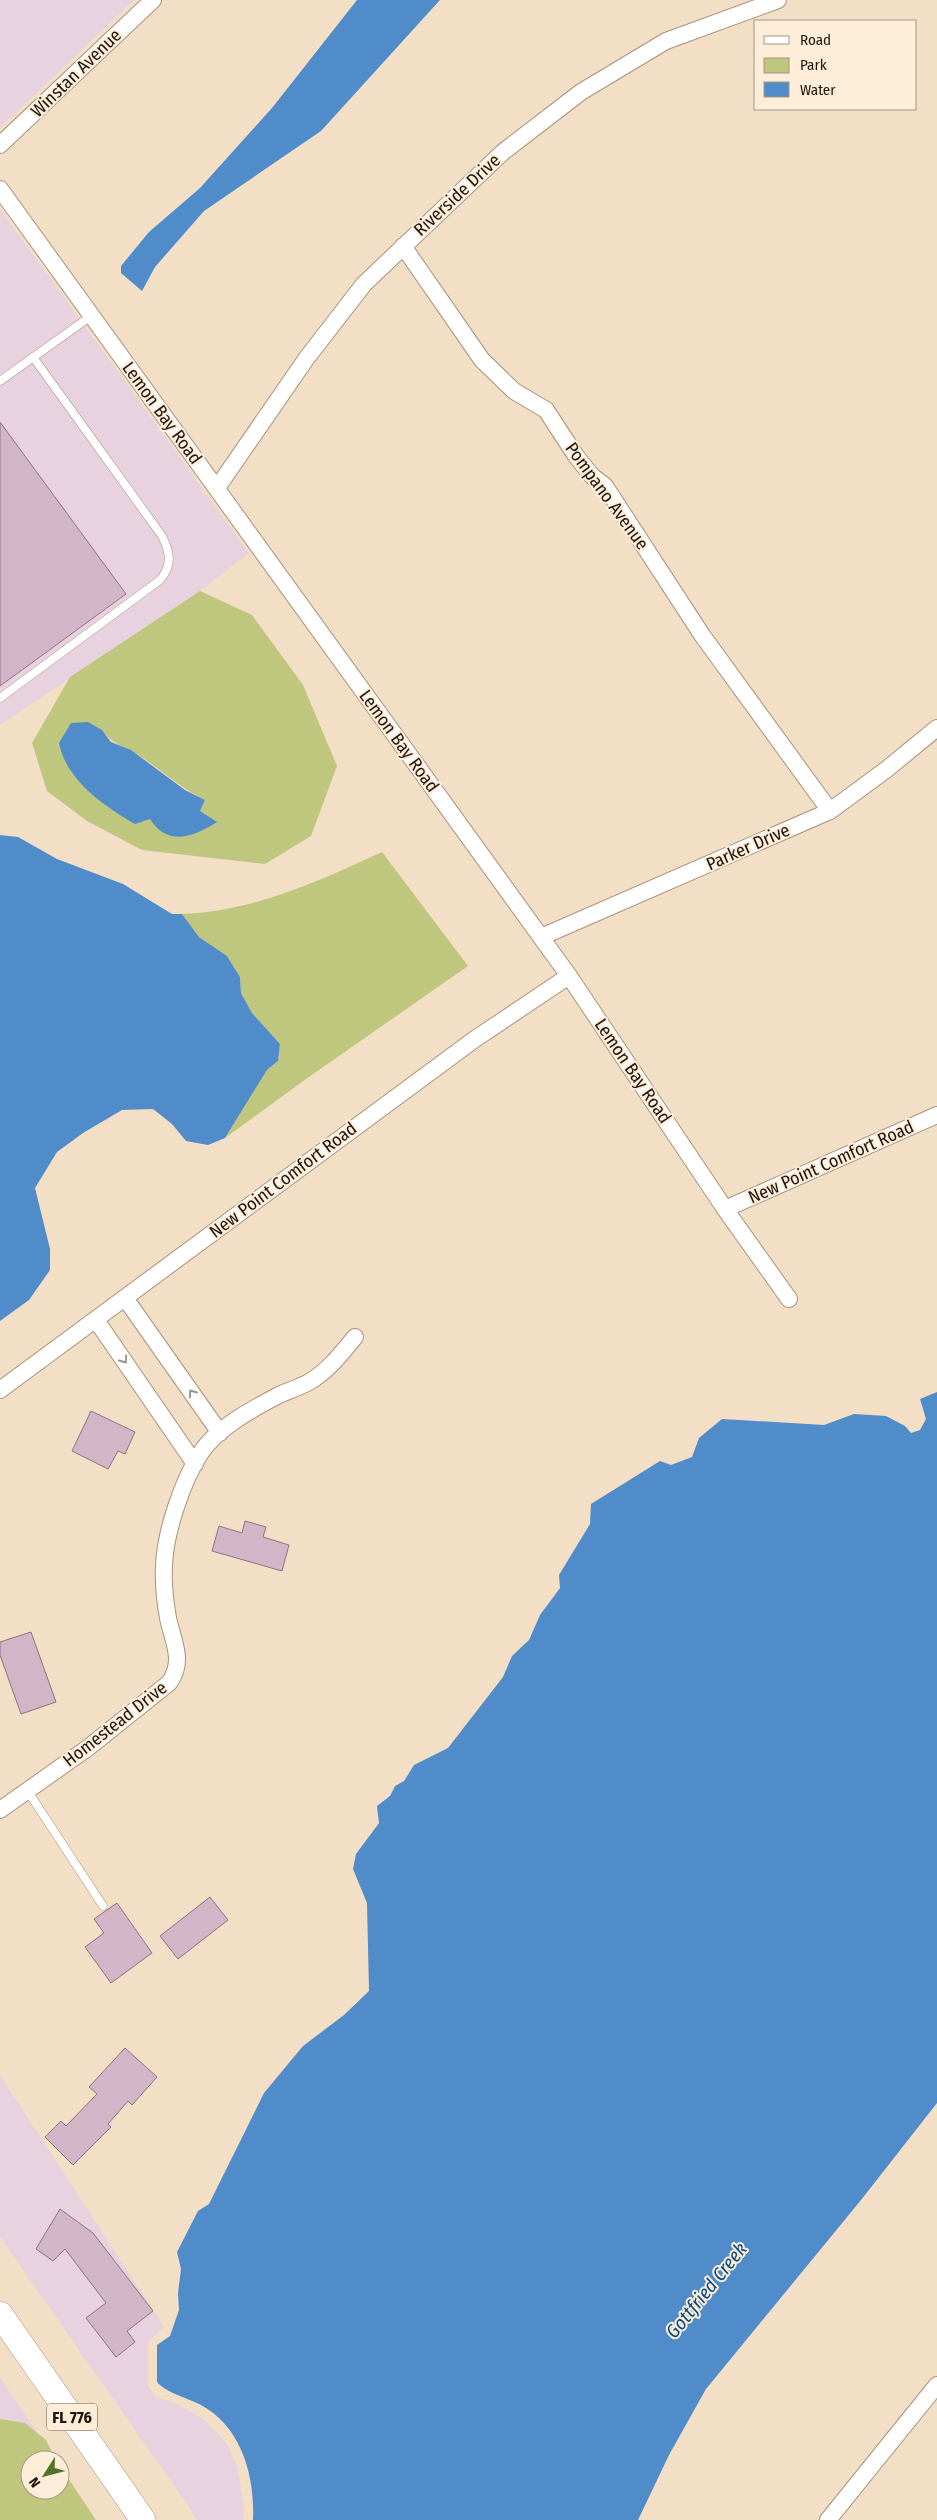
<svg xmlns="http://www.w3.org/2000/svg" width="937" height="2520" viewBox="0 0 937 2520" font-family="'Fira Sans Condensed',sans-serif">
<rect width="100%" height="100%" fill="#f3dfc6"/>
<!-- commercial -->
<path fill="#e8d2df" d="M 0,0 L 134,0 L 0,128 Z
M 0,209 L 203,489 L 201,492 L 208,497 L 249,553 L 200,591 L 0,725 Z
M 0,2075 L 164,2327 L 148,2343 L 148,2386 L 157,2398 L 171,2401 L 204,2419 L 227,2444 L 237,2465 L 244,2506 L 243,2520 L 198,2520 L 0,2237 Z
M 0,2378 L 39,2435 L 25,2423 L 0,2419 Z"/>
<!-- green -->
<path fill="#bfc67d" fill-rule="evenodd" d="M 200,591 L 252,615 L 303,685 L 337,766 L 311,836 L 265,864 L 142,850 L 87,821 L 47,791 L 32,743 L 70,677 ZM 102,730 C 113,745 125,746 140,756 C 162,771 181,788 205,800 L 200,811 L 216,822 L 150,819 Z
M 382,852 L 468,966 L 306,1079 L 225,1138 L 267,1070 L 278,1061 L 280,1044 L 252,1013 L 241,993 L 240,977 L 227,956 L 199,937 L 182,914 C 252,912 319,881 382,852 Z
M 0,2419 L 25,2423 L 46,2440 L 56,2460 L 30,2460 L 30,2490 L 60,2490 L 60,2466 L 96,2520 L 0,2520 Z"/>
<!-- water -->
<path fill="#508cc9" d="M 357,0 L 440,0 L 321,131 L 204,211 L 155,267 L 142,291 L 121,273 L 121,266 L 149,232 L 200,188 L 272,108 Z
M 88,722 L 102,730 L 111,742 L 131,750 L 185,790 L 205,800 L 200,811 L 217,822 C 193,837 168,847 150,819 L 135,824 C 104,806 66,780 59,743 L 71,723 Z
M 0,835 L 18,837 L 57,859 L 123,884 L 172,914 L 182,914 L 199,937 L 227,956 L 240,977 L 241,993 L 252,1013 L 280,1044 L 278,1061 L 267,1070 L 225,1138 L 208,1145 L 186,1141 L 172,1124 L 153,1109 L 122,1110 L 83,1133 L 57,1152 L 35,1188 L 50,1249 L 50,1270 L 29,1300 L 0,1321 Z
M 937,1392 L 937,2103 L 861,2200 L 706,2389 L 669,2455 L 638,2520 L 253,2520 C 255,2477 242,2427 201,2405 C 188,2398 166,2393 157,2382 L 157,2345 L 170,2336 L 179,2310 L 178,2293 L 181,2269 L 177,2252 L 198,2211 L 209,2204 L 264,2093 L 303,2046 L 344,2015 L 369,1991 L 367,1903 L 353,1869 L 356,1854 L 379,1823 L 377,1806 L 390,1796 L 395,1786 L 404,1781 L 414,1765 L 448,1748 L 503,1677 L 512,1656 L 529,1640 L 540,1615 L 560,1588 L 559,1575 L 590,1524 L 591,1504 L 660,1461 L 671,1465 L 692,1457 L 699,1438 L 722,1419 L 824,1425 L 854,1414 L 886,1416 L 905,1426 L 911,1433 L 920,1430 L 926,1419 L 920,1399 Z"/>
<!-- building -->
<path fill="#d2b5c6" stroke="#8d7383" d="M 0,422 L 126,594 L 0,686 Z
M 91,1411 L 135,1432 L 125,1454 L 118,1451 L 108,1469 L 72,1451 Z
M 245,1521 L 266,1527 L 263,1537 L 289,1545 L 282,1571 L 212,1551 L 219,1526 L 242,1533 Z
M 31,1632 L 56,1702 L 21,1714 L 0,1655 L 0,1642 Z
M 210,1897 L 228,1920 L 178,1959 L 160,1936 Z
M 117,1903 L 152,1953 L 111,1983 L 85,1947 L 104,1933 L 94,1919 Z
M 125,2048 L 157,2077 L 132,2105 L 128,2101 L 108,2124 L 111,2127 L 73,2165 L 45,2137 L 61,2121 L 66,2126 L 97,2094 L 89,2087 Z
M 60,2209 L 93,2233 L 153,2311 L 127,2331 L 135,2342 L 116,2357 L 86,2318 L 106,2303 L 65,2249 L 53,2261 L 36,2249 Z"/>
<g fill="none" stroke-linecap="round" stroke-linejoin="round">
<!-- service casing -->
<g stroke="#a6937c" stroke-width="9">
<path id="service" d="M 0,381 L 91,316
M 0,698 L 160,580 C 173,565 170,552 162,536 L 33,357
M 27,1790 L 103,1906"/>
</g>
<!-- minor casing -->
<g stroke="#a6937c" stroke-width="18">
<path id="minor" d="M 0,145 L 153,0
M 0,189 L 569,976 L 725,1209 L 789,1299
M 403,246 L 482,360 L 514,391 L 546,410 L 576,456 L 592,476 L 605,486 L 702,635 L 830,811
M 217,488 L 306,359 L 364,284 L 503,152 L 581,92 L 666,41 L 778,0
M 541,937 L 830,811 L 887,769 L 937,728
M 725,1209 L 937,1115
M 125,1298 L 220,1433
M 96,1320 L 195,1464
M 0,1390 L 475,1039 L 569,976
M 0,1810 L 89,1747 L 169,1683 C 185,1661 173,1642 168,1618 C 165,1601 163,1583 164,1566 C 165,1533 182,1482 200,1454 C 216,1428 254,1408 281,1394 C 291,1390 300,1387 309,1382 C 328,1371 341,1354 355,1337
M 828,2520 L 937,2385"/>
</g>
<!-- primary casing -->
<g stroke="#a6937c" stroke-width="26">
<path id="primary" d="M 0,2314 L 143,2520"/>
</g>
<!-- service -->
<use href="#service" stroke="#fff" stroke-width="8"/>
<!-- minor -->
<use href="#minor" stroke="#fff" stroke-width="16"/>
<!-- primary -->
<use href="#primary" stroke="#fff" stroke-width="25"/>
</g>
<!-- one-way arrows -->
<defs><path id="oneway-chevron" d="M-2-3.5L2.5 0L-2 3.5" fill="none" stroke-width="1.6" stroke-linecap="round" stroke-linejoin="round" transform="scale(1.25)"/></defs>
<g stroke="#999692">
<use href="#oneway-chevron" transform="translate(124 1360) rotate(55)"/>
<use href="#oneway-chevron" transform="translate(192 1393) rotate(-125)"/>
</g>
<g text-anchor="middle" stroke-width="4" stroke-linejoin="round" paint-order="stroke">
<!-- shield labels -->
<rect fill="#feedd9" stroke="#60564a" stroke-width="1" x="47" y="2403.5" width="50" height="27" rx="4"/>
<g font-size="16" font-weight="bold" fill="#1d160d">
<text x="72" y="2423">FL 776</text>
</g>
<!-- street labels -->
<g font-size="18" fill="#1d160d" stroke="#feedd9">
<text transform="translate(76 73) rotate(-44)" y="6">Winstan Avenue</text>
<text transform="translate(457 195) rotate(-43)" y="6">Riverside Drive</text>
<text transform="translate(162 413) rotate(54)" y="6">Lemon Bay Road</text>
<text transform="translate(607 496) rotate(54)" y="6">Pompano Avenue</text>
<text transform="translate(399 741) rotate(54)" y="6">Lemon Bay Road</text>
<text transform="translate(748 847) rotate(-24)" y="6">Parker Drive</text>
<text transform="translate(633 1071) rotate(56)" y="6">Lemon Bay Road</text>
<text transform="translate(831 1162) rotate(-24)" y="6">New Point Comfort Road</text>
<text transform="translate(283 1180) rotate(-37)" y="6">New Point Comfort Road</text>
<text transform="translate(115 1724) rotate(-38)" y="6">Homestead Drive</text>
</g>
<!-- water labels -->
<g font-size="19" font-style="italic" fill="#014982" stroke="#feedd9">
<text transform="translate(706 2290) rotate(-51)" y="7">Gottfried Creek</text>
</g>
</g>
<!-- legend -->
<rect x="754" y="20" width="162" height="90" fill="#feedd9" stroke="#a49787"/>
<rect x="764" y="36" width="25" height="8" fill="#ffffff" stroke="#a49787"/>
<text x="800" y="45" font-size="15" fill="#1d160d">Road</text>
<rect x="764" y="58" width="25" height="15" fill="#bfc67d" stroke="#a49787"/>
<text x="800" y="70" font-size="15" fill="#1d160d">Park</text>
<rect x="764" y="82" width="25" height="15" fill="#508cc9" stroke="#a49787"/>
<text x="800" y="95" font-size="15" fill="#1d160d">Water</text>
<!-- north arrow -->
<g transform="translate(45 2475) rotate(234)"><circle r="24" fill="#feedd9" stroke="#a49787"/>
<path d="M0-4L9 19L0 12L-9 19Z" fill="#52732a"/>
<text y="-8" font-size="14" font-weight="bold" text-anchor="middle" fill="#1d160d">N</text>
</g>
</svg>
